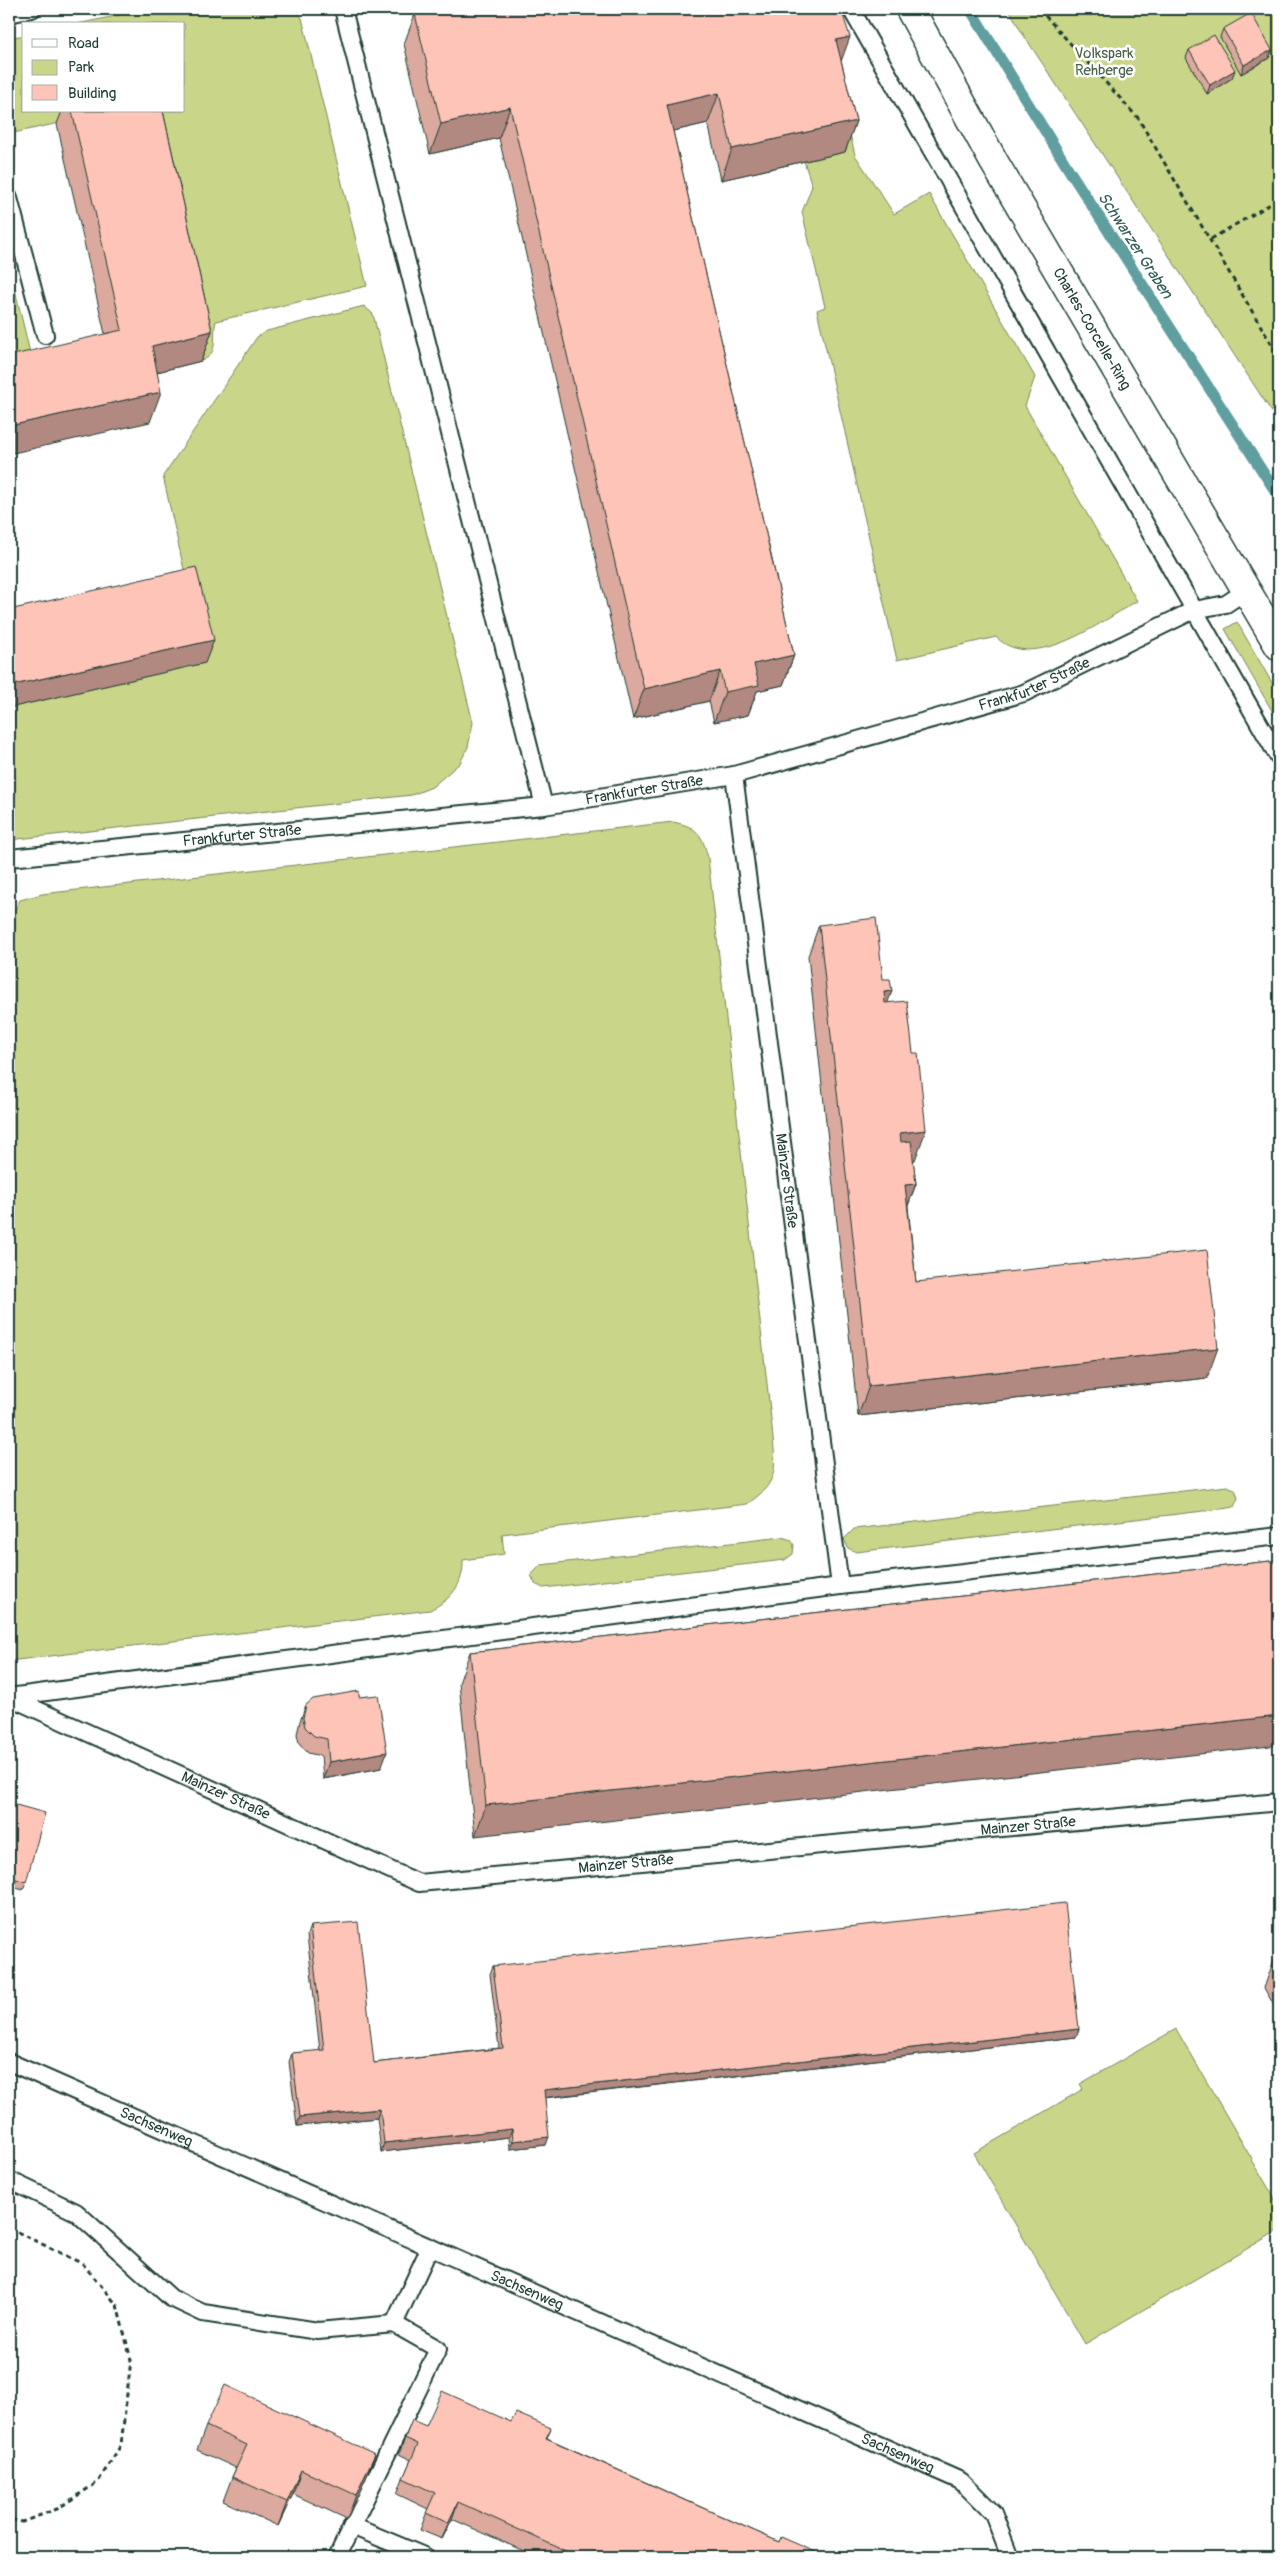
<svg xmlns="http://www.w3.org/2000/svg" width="1288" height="2566" viewBox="0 0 1288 2566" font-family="Pangolin,sans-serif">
<rect width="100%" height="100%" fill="#fff"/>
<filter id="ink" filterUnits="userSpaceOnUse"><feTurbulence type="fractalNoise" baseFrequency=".02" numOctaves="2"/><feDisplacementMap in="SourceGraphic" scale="10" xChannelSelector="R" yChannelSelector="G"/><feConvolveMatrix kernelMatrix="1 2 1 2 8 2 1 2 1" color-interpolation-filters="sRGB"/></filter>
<g filter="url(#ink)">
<!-- green -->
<path fill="#c9d588" stroke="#74895e" d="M 149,9 L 295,9 L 302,18 L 367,286 L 216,321 C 212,337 220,354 201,361 L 145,111 L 184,111 L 184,24 L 77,24 Z
M 1009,9 L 1279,9 L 1279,423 L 1021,31 Z
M 24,35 L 24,111 L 114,111 L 9,134 L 9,38 Z
M 837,79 L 855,155 L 894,214 L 929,194 L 1035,377 L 1025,406 L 1137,601 C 1102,621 1033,674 996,637 L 897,660 L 817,310 L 825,307 L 802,212 L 812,186 L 804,161 Z
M 12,277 L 36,378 L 9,384 L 9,278 Z
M 364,306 L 373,314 L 473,723 L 468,747 L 460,763 L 432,787 L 412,795 L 9,840 L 9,708 L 205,663 L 163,476 L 257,337 L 267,331 Z
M 1237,622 L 1279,695 L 1279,723 L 1225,629 Z
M 673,822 C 698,827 702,834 708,858 L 772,1428 C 775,1465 782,1481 747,1504 L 502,1534 L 504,1554 L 463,1560 C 464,1584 451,1600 430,1610 L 9,1661 L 9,953 L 13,952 L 9,920 L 20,900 L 42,894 Z
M 1227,1486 L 1235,1489 L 1238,1498 L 1234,1507 L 1229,1508 L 856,1552 L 848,1548 L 844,1539 L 854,1529 Z
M 782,1537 L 791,1540 L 794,1545 L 793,1554 L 785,1560 L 543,1588 L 535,1584 L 531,1575 L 541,1565 Z
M 1176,2029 L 1279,2206 L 1279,2230 L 1085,2344 L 974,2153 L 1083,2089 L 1080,2084 Z"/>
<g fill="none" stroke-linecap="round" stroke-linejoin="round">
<!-- stream -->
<path stroke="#619e9f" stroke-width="11" d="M 970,9 L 1069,170 L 1279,497"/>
<!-- service casing -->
<g stroke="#1f3d34" stroke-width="20">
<g id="service">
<path d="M 343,9 L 544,806"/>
<path d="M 851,9 L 1279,758"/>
<path d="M 9,14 L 32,9"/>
<path d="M 9,198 L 45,335"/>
<path id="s1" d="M 734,775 L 840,1586"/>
<path id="s2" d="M 9,858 L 544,806 L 734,775 L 1024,693 L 1194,610 L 1226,604 L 1247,590"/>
<path id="s3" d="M 9,1697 L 419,1883 L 1279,1802"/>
<path d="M 9,1697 L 840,1586 L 1279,1536"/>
<path id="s4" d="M 9,2062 L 961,2481 L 993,2513 L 1010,2557"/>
<path d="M 9,2180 L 76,2212 L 171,2298 L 203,2313 L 318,2331 L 394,2324"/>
<path d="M 352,2526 L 426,2557"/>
<path d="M 337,2557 L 438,2349 L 394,2324 L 430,2247"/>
</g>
</g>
<!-- minor casing -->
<g stroke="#1f3d34" stroke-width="31">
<g id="minor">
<path id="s5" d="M 910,9 L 994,162 L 1279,646"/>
</g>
</g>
<!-- path -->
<path stroke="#1f3d34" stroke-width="3" stroke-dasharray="5 4" stroke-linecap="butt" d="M 1039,9 L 1138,118 L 1279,357
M 1211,239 L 1279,199
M 9,2228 L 83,2264 L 117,2305 L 131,2360 L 121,2445 L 98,2482 L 57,2509 L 22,2522 L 9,2519"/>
<!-- service -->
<use href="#service" stroke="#fff" stroke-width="16"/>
<!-- minor -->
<use href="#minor" stroke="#fff" stroke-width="28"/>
</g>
<!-- wall -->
<path fill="#dba99e" stroke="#1f3d34" d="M 415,14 L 841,60 L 856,121 L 845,152 L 721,180 L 708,123 L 673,131 L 794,655 L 783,685 L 757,691 L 748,715 L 714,722 L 709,701 L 633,719 L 499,138 L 430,154 L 404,44 Z
M 1223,29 L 1272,50 L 1269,58 L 1241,74 L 1220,37 Z
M 1189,50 L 1232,78 L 1207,94 L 1186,58 Z
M 62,111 L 163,111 L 212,331 L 201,361 L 157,372 L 150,422 L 105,334 L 57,124 Z
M 819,925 L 883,979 L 892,991 L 887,1002 L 915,1160 L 913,1160 L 916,1184 L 908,1206 L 916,1282 L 1207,1378 L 858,1416 L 808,956 Z
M 1279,1560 L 475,1836 L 459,1683 L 470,1652 Z
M 359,1697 L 381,1768 L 323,1779 L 321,1756 L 308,1753 L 299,1743 L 297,1734 L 300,1721 L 306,1705 Z
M 9,1803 L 26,1882 L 23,1890 L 9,1886 Z
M 310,1926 L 374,2063 L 499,2048 L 490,1974 L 493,1966 L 1076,2037 L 545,2098 L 546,2145 L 510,2149 L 509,2137 L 381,2152 L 377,2118 L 297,2126 L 289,2062 L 292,2053 L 320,2051 L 307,1935 Z
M 1279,1955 L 1279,2014 L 1264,1988 L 1275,1957 Z
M 511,2422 L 551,2428 L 547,2438 L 779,2542 L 827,2557 L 537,2557 L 452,2519 L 442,2539 L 420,2530 L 428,2509 L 397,2494 L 403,2478 L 411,2460 L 399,2454 L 405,2438 L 426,2426 Z
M 206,2426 L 366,2478 L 347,2519 L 293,2494 L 278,2526 L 223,2501 L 232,2477 L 236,2468 L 197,2450 Z"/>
<!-- shaded-wall -->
<path fill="#b28981" stroke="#1f3d34" d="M 850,37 L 839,67 L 836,40 Z
M 1272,50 L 1269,58 L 1241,74 L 1244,65 Z
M 1235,70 L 1232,78 L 1207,94 L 1210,85 Z
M 719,93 L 708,123 L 656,135 L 667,105 Z
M 510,107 L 499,138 L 430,154 L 441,124 Z
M 856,121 L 845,152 L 721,180 L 732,149 Z
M 212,331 L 201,361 L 141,376 L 152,346 Z
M 161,392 L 150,422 L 9,454 L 9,426 Z
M 214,640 L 205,663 L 9,708 L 9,686 Z
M 794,655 L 783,685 L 757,691 L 748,715 L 714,722 L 725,692 L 754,664 Z
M 720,671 L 709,701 L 633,719 L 644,689 Z
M 892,991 L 881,1021 L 884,992 Z
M 926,1130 L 915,1160 L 889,1163 L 900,1133 Z
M 916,1184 L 904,1214 L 905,1185 Z
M 1218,1348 L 1207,1378 L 858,1416 L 869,1386 Z
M 1279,1716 L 1279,1745 L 475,1836 L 486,1805 Z
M 387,1752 L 381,1768 L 323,1779 L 329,1762 Z
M 1079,2029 L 1076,2037 L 541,2098 L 544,2090 Z
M 380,2109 L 377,2118 L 297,2126 L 300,2117 Z
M 512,2129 L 509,2137 L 381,2152 L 384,2143 Z
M 549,2137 L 546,2145 L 510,2149 L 513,2141 Z
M 375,2454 L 366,2478 L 347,2519 L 356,2495 Z
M 301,2470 L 293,2494 L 278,2526 L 287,2502 Z
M 458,2502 L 452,2519 L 442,2539 L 448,2523 Z"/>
<!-- building -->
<path fill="#ffc4b8" stroke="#1f3d34" d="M 438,9 L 841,9 L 850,37 L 836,40 L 856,121 L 732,149 L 719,93 L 667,105 L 794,655 L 754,664 L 759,685 L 725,692 L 720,671 L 644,689 L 510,107 L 441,124 L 415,14 Z
M 1251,13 L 1272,50 L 1244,65 L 1223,29 Z
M 1214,35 L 1235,70 L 1210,85 L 1189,50 Z
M 72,111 L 163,111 L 212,331 L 152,346 L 161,392 L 9,426 L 9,356 L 122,330 Z
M 196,567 L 214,640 L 9,686 L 9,610 Z
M 876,918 L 883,979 L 890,979 L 892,991 L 884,992 L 885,1003 L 907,1001 L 913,1053 L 918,1053 L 926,1130 L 900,1133 L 901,1142 L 911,1141 L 916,1184 L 905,1185 L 916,1282 L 1207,1250 L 1218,1348 L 869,1386 L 819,925 Z
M 1279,1560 L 1279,1716 L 486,1805 L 470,1652 Z
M 359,1691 L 359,1697 L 378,1695 L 387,1752 L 329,1762 L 327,1739 L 314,1736 L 305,1727 L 303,1718 L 306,1705 L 313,1699 Z
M 9,1803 L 45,1813 L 26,1882 L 9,1877 Z
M 1065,1903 L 1079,2029 L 544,2090 L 549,2137 L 513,2141 L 512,2129 L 384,2143 L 380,2109 L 300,2117 L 292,2053 L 324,2050 L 310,1926 L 358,1922 L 374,2063 L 503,2048 L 493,1966 Z
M 1279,1955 L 1279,1965 L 1275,1957 Z
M 225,2385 L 375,2454 L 356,2495 L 301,2470 L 287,2502 L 232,2477 L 247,2445 L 206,2426 Z
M 442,2391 L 511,2422 L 516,2413 L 551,2428 L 546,2438 L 779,2542 L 781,2537 L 827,2557 L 579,2557 L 458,2502 L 448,2523 L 426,2513 L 435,2493 L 403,2478 L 418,2444 L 405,2438 L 412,2420 L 426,2426 Z"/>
</g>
<g text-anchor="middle" stroke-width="5" stroke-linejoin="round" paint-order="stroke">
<!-- park labels -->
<g font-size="15" fill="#4a6349" stroke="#fff">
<text x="1104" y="58">Volkspark<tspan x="1104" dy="17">Rehberge</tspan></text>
</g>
<!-- street labels -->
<g font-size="15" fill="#1f3d34" stroke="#fff">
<text dy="5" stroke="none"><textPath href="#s5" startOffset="368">Charles-Corcelle-Ring</textPath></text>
<text dy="5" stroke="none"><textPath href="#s2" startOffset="1044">Frankfurter Straße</textPath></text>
<text dy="5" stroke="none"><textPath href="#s2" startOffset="639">Frankfurter Straße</textPath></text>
<text dy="5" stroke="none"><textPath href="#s2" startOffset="234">Frankfurter Straße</textPath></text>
<text dy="5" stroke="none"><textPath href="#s1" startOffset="409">Mainzer Straße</textPath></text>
<text dy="5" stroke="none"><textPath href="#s3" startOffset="238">Mainzer Straße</textPath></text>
<text dy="5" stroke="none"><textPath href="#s3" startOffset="1062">Mainzer Straße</textPath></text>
<text dy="5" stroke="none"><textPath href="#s3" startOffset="658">Mainzer Straße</textPath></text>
<text dy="5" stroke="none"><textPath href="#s4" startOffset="161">Sachsenweg</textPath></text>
<text dy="5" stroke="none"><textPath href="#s4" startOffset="566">Sachsenweg</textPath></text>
<text dy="5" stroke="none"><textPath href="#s4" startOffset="971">Sachsenweg</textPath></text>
</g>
<!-- water labels -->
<g font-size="16" font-style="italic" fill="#355d58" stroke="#fff">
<text transform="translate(1136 245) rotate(57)" y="6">Schwarzer Graben</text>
</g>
</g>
<!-- margin -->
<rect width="1288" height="2566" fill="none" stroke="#fff" stroke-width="30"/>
<rect x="15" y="15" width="1258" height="2536" fill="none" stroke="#1f3d34" stroke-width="2" filter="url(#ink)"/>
<!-- legend -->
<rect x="22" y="22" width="162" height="90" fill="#ffffff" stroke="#a5b1ae"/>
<rect x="32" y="39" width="25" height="8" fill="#ffffff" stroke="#a5b1ae"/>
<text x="68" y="48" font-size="15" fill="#1f3d34">Road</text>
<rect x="32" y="60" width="25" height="15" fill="#c9d588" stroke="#a5b1ae"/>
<text x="68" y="72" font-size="15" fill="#1f3d34">Park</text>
<rect x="32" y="85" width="25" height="15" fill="#ffc4b8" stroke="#a5b1ae"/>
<text x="68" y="98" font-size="15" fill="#1f3d34">Building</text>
</svg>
